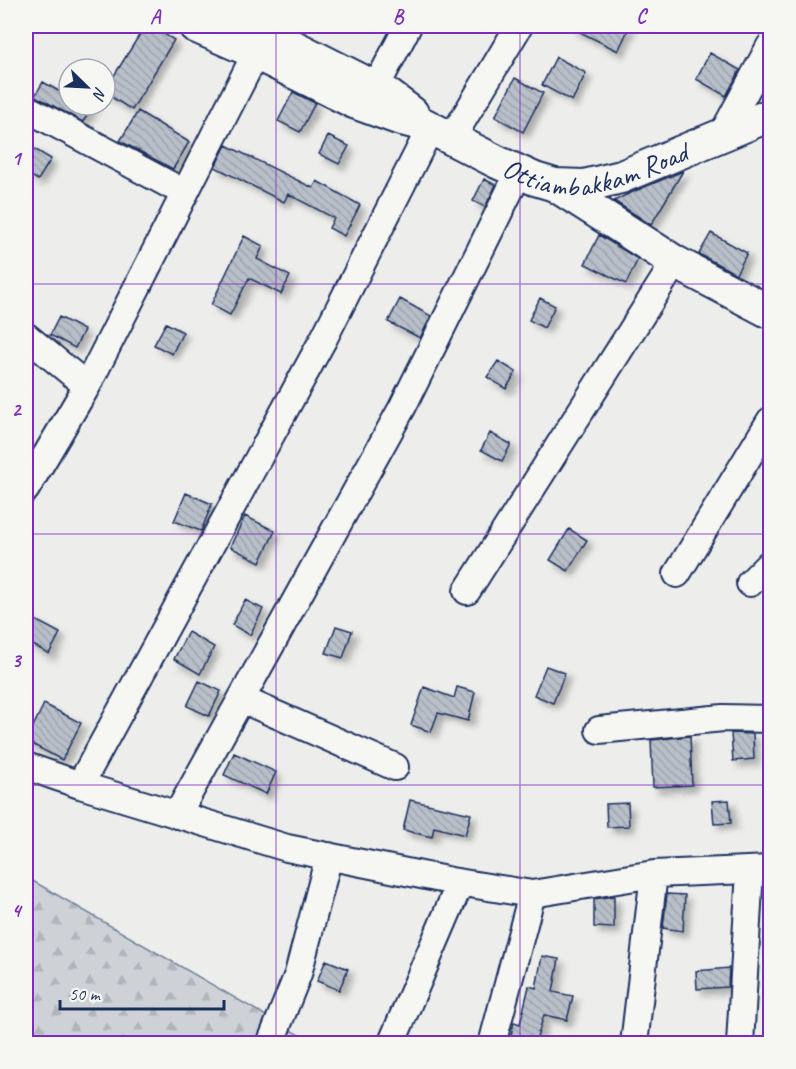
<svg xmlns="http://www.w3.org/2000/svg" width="796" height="1069" viewBox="0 0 796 1069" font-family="Caveat,sans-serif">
<defs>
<pattern id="forest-firs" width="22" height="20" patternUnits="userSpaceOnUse" patternTransform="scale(1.5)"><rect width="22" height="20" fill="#ced2d7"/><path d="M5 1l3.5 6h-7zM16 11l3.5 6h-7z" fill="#b0b5bb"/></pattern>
<pattern id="building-back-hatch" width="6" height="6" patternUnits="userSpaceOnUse" patternTransform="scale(1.5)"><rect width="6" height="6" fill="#b9bfc8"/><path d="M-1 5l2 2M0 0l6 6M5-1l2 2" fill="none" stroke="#9ea4ae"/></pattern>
<filter id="shadow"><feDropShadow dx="5.5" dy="5.5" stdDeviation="3" flood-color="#0004"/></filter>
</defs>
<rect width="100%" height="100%" fill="#edeeec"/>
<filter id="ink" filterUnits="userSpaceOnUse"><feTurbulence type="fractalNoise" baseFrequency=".0167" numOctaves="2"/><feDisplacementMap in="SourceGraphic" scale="12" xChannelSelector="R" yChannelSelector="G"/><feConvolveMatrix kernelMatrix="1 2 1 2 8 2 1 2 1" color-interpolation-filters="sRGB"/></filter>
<g filter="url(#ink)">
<!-- forest -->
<path fill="url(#forest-firs)" stroke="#74809a" stroke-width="1.5" d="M 26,877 L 313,1043 L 26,1043 Z"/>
<!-- building -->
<path fill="url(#building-back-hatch)" stroke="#1b2f5e" stroke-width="1.5" filter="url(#shadow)" d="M 145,26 L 151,26 L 174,40 L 132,110 L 105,93 L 105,90 Z
M 568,26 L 630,26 L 618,51 Z
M 710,53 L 740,70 L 726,96 L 696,79 Z
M 556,57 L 586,73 L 572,101 L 542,85 Z
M 515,78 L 543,93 L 523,132 L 495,117 Z
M 43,82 L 69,97 L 69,105 L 93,105 L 83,122 L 35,96 Z
M 293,92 L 315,103 L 300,132 L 278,121 Z
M 138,111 L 189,142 L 173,169 L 120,141 Z
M 328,136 L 349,146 L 339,164 L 319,154 Z
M 26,144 L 51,159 L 38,180 L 26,173 Z
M 226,145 L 313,188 L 317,181 L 360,205 L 344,236 L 329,228 L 334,218 L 288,194 L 284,202 L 215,167 Z
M 683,171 L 651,225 L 614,201 L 628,194 Z
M 484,179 L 496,185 L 485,207 L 473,201 Z
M 711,233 L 747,253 L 736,274 L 699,254 Z
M 599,235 L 638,259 L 626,284 L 585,264 Z
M 244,236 L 263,246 L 257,259 L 290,276 L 281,294 L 249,278 L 230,315 L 211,305 Z
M 540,298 L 555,306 L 544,328 L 529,320 Z
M 400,299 L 431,316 L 420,338 L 388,322 Z
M 59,317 L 84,330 L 75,348 L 50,335 Z
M 166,323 L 183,332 L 172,354 L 154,345 Z
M 498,361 L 516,372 L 506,389 L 487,377 Z
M 490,433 L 511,444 L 502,461 L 481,450 Z
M 186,493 L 212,504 L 201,531 L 174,521 Z
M 245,516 L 275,531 L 260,562 L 230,547 Z
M 569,529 L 587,540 L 568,571 L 550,560 Z
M 245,600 L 263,609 L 250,635 L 232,625 Z
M 26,615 L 60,633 L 49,654 L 26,641 Z
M 336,626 L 352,631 L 343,658 L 326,653 Z
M 188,632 L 214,647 L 200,674 L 174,659 Z
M 546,666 L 565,673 L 553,703 L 534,695 Z
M 199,681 L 221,691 L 209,716 L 187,706 Z
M 424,687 L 454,698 L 457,687 L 475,692 L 468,721 L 438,713 L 431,732 L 411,725 Z
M 44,704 L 81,723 L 62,760 L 26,741 Z
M 731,733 L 753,734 L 754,759 L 733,761 Z
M 690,736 L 692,785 L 653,787 L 651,740 Z
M 234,753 L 276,772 L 266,794 L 224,775 Z
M 410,800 L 471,814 L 465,835 L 434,827 L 432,837 L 403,830 Z
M 729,800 L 731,823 L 714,824 L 712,801 Z
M 628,803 L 629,826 L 607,827 L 606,804 Z
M 667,894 L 685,895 L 683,931 L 663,928 Z
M 614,896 L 614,928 L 594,927 L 594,899 Z
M 542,956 L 559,959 L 553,992 L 573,996 L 567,1020 L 544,1015 L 535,1044 L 509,1044 L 514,1022 L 520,1024 L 529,986 L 536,988 Z
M 326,960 L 348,969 L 339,990 L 317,981 Z
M 729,968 L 728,987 L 697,989 L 696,971 Z"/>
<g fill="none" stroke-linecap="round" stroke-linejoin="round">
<!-- minor casing -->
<g stroke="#1b2f5e" stroke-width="30">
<path id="minor" d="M 376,87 L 408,26
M 26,108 L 185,193
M 722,135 L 770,46
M 452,138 L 519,26
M 26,336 L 87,386
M 26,489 L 87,386 L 256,53
M 677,574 L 770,421
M 750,583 L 770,563
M 467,591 L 675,262
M 241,699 L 395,767
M 599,730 L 723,718 L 770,719
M 26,766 L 80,785 L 287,848 L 451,881 L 532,894 L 654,874 L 770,869
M 80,785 L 324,338 L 431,127
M 177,815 L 402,408 L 519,172
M 392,1042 L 460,883
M 270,1044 L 298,974 L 329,856
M 492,1044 L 532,894
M 634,1044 L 654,874
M 740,1044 L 750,870"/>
</g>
<!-- tertiary casing -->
<g stroke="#1b2f5e" stroke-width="36">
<g id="tertiary">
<path id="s1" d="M 195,26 L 243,47 L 354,102 L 398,118 L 425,125 L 497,162 L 535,179 L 555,185 L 584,186 L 621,177 L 770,115"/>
<path d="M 253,26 L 384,92 L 412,113"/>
<path d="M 555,185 L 675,262 L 770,312"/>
</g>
</g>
<!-- minor -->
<use href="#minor" stroke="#f6f6f2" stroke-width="26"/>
<!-- tertiary -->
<use href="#tertiary" stroke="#f6f6f2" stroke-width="32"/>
</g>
</g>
<!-- grid -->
<path fill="none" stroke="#7b2cbf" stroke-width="1.5" stroke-opacity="0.55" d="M 276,26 L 276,1044M 520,26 L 520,1044M 26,284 L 770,284M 26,534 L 770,534M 26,785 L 770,785"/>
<g text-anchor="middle" stroke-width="4.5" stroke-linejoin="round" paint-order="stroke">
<!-- street labels -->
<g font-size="28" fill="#1b2f5e" stroke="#f6f6f2">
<text dy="10" stroke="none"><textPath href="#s1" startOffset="436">Ottiambakkam Road</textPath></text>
</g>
</g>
<!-- margin -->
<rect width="796" height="1069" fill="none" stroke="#f6f6f2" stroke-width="66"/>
<!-- north arrow -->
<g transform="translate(87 87) rotate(114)"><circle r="28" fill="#f6f6f2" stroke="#9ea6b7" stroke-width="1.5"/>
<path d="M0-4.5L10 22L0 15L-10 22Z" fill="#1b2f5e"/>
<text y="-9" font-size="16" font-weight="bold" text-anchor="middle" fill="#1b2f5e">N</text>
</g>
<!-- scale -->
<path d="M60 1000v9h164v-9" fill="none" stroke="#1b2f5e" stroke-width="3"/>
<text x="69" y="1000" font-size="18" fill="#1b2f5e" stroke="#f6f6f2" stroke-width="4.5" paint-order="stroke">50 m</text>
<rect x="33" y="33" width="730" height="1003" fill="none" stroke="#7b2cbf" stroke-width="2"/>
<g font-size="20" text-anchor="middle" font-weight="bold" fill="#7b2cbf">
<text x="155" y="23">A</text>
<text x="398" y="23">B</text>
<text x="641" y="23">C</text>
<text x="16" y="165">1</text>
<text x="16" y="416">2</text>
<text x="16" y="667">3</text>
<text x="16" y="917">4</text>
</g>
</svg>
